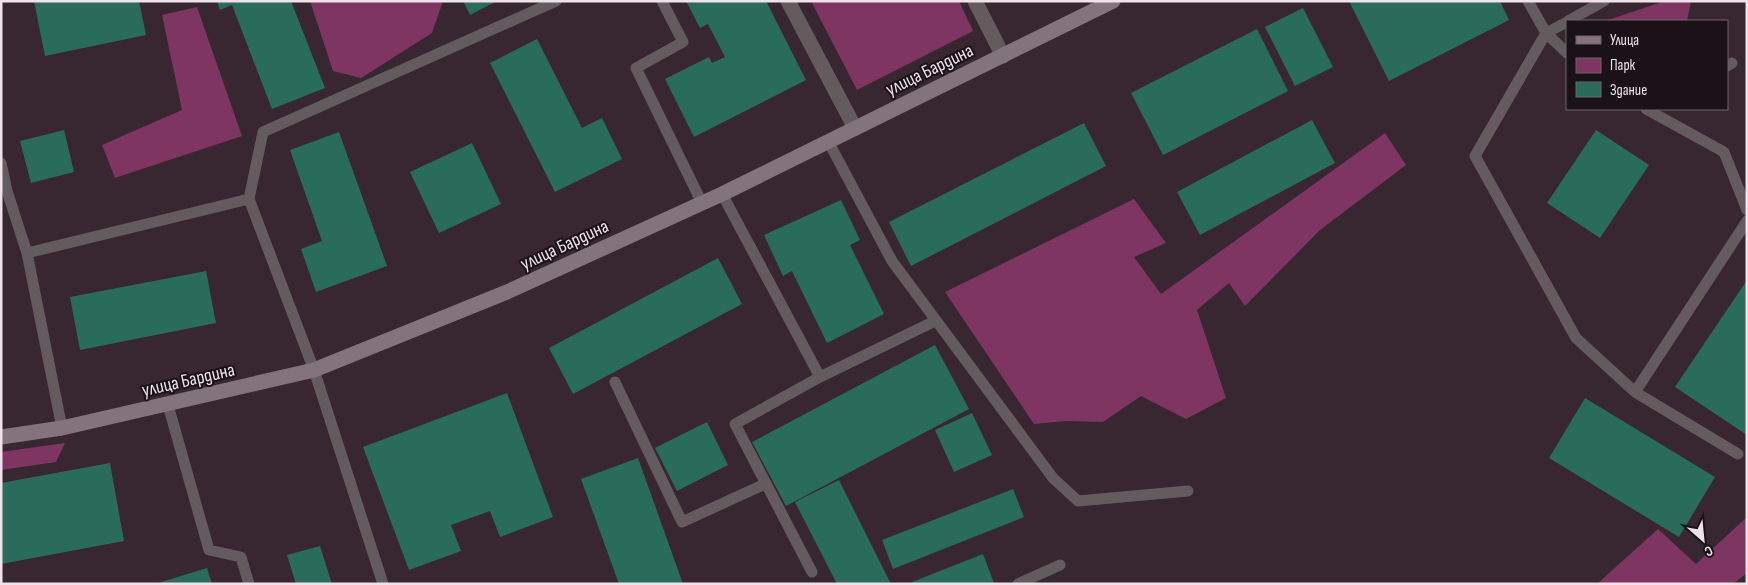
<svg xmlns="http://www.w3.org/2000/svg" width="1748" height="585" viewBox="0 0 1748 585" font-family="'Sofia Sans Condensed',sans-serif">
<rect width="100%" height="100%" fill="#382630"/>
<!-- green -->
<path fill="#7f3562" d="M 310,1 L 443,1 L 432,33 L 361,78 L 333,71 Z
M 811,1 L 959,1 L 973,31 L 857,90 Z
M 1665,1 L 1691,1 L 1687,21 L 1605,21 Z
M 197,7 L 242,136 L 115,178 L 102,145 L 182,110 L 162,15 Z
M 1385,133 L 1406,165 L 1320,230 L 1245,306 L 1229,283 L 1197,310 L 1226,398 L 1186,419 L 1141,396 L 1103,422 L 1066,421 L 1034,424 L 945,292 L 1134,199 L 1166,243 L 1134,257 L 1161,294 Z
M 65,443 L 56,462 L 1,470 L 1,452 Z
M 1747,517 L 1747,573 L 1733,584 L 1597,584 L 1658,529 L 1696,564 Z"/>
<!-- building -->
<path fill="#2a6c5c" d="M 34,1 L 139,1 L 146,35 L 45,56 Z
M 217,1 L 291,1 L 325,88 L 272,109 L 232,5 L 220,10 Z
M 463,1 L 497,1 L 470,15 Z
M 686,1 L 766,1 L 806,80 L 694,137 L 665,79 L 709,57 L 712,63 L 725,57 L 708,24 L 700,28 Z
M 1349,1 L 1500,1 L 1509,20 L 1389,81 Z
M 1303,8 L 1333,67 L 1295,86 L 1265,27 Z
M 1257,29 L 1288,91 L 1163,155 L 1131,93 Z
M 537,39 L 582,128 L 602,118 L 622,159 L 555,192 L 490,63 Z
M 1312,120 L 1335,163 L 1200,235 L 1177,192 Z
M 1084,123 L 1106,166 L 911,266 L 889,222 Z
M 64,130 L 74,172 L 31,183 L 20,141 Z
M 1596,130 L 1649,165 L 1600,238 L 1547,203 Z
M 339,132 L 387,266 L 316,292 L 301,249 L 322,241 L 290,150 Z
M 472,143 L 501,204 L 439,233 L 410,172 Z
M 841,200 L 860,240 L 850,245 L 884,314 L 827,343 L 792,271 L 783,276 L 764,235 Z
M 718,258 L 742,304 L 573,394 L 549,348 Z
M 206,271 L 216,323 L 80,350 L 70,297 Z
M 1747,280 L 1747,435 L 1675,387 Z
M 935,345 L 969,409 L 786,506 L 752,442 Z
M 507,393 L 553,517 L 500,537 L 490,511 L 451,525 L 461,551 L 409,570 L 363,447 Z
M 1585,398 L 1715,477 L 1679,537 L 1549,458 Z
M 972,413 L 992,455 L 954,472 L 935,430 Z
M 707,422 L 728,465 L 677,491 L 655,448 Z
M 638,458 L 683,584 L 619,584 L 581,479 Z
M 110,463 L 124,541 L 1,564 L 1,483 Z
M 839,480 L 891,584 L 837,584 L 795,502 Z
M 1013,489 L 1024,517 L 893,569 L 882,540 Z
M 320,546 L 332,584 L 296,584 L 287,555 Z
M 983,554 L 994,583 L 913,584 L 912,582 Z
M 207,568 L 212,584 L 158,584 L 158,583 Z"/>
<g fill="none" stroke-linecap="round" stroke-linejoin="round">
<!-- lane -->
<path stroke="#645b5f" stroke-width="11" d="M 662,1 L 683,42 L 636,68 L 702,203
M 1528,1 L 1546,33 L 1567,22
M 1568,21 L 1604,1
M 1567,53 L 1546,33 L 1475,156 L 1576,338 L 1635,392 L 1738,454
M 1727,66 L 1732,63
M 1646,109 L 1724,152 L 1747,210
M 828,141 L 892,261 L 1053,478 L 1078,501 L 1188,491
M 1,163 L 7,191 L 27,253 L 62,428
M 722,194 L 820,377 L 935,321
M 27,253 L 249,199
M 615,382 L 682,522 L 765,484
M 1635,392 L 1747,221
M 168,405 L 209,550 L 241,557 L 249,584
M 812,572 L 735,424 L 820,377
M 383,584 L 314,370 L 249,199 L 263,132 L 556,1
M 1018,584 L 1060,565"/>
<!-- street -->
<path stroke="#645b5f" stroke-width="15" d="M 788,1 L 855,128
M 975,1 L 1003,56"/>
<!-- secondary -->
<path stroke="#83747c" stroke-width="15" d="M 1,437 L 62,428 L 314,370 L 507,292 L 722,194 L 1113,1"/>
</g>
<g text-anchor="middle" stroke-width="4" stroke-linejoin="round" paint-order="stroke">
<!-- street labels -->
<g font-size="19" fill="#efe2e9" stroke="#1a1216">
<text transform="translate(929 69) rotate(-26)" y="7">улица Бардина</text>
<text transform="translate(564 244) rotate(-25)" y="7">улица Бардина</text>
<text transform="translate(188 379) rotate(-13)" y="7">улица Бардина</text>
</g>
</g>
<!-- border -->
<rect width="1748" height="585" fill="none" stroke="#efe2e9" stroke-width="5"/>
<!-- legend -->
<rect x="1566" y="20" width="162" height="90" fill="#1a1216" stroke="#6f656a"/>
<rect x="1576" y="36" width="25" height="8" fill="#83747c" stroke="#6f656a"/>
<text x="1610" y="45" font-size="15" fill="#efe2e9">Улица</text>
<rect x="1576" y="58" width="25" height="15" fill="#7f3562" stroke="#6f656a"/>
<text x="1610" y="70" font-size="15" fill="#efe2e9">Парк</text>
<rect x="1576" y="82" width="25" height="15" fill="#2a6c5c" stroke="#6f656a"/>
<text x="1610" y="95" font-size="15" fill="#efe2e9">Здание</text>
<!-- north arrow -->
<g transform="translate(1703 540) rotate(153)" stroke="#1a1216" stroke-width="4" paint-order="stroke">
<path d="M0-4L9 19L0 12L-9 19Z" fill="#efe2e9"/>
<text y="-8" font-size="14" font-weight="bold" text-anchor="middle" fill="#efe2e9">С</text>
</g>
</svg>
